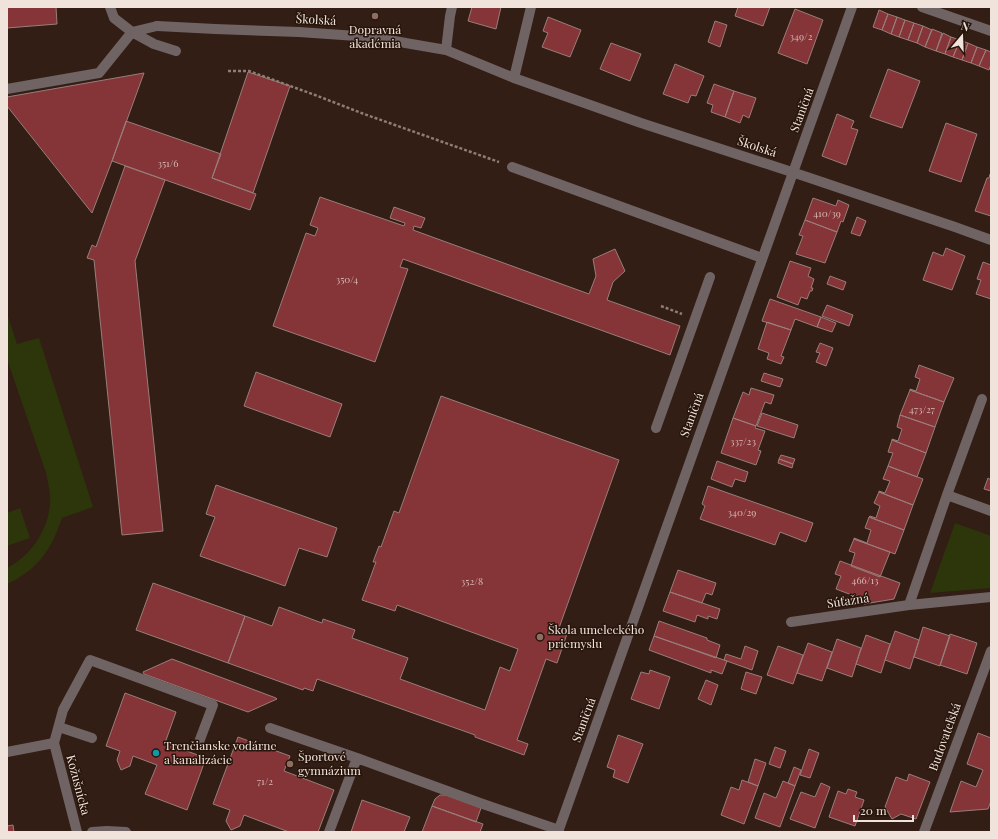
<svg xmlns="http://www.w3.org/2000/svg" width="998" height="839" viewBox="0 0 998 839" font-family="'Playfair Display',serif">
<rect width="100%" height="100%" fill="#321e14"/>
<!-- green -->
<path fill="#2c360a" d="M 7,314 L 17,344 L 39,338 L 93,507 L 62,518 C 51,550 39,569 7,584 L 7,568 C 31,556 48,530 50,504 C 51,493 48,483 46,473 L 7,359 Z
M 20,508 L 30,538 L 7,546 L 7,513 Z
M 955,523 L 991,536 L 991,588 L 930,593 Z"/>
<!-- building -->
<path fill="#853537" stroke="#997d7b" d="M 7,7 L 56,7 L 57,24 L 7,28 Z
M 472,7 L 501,7 L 496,29 L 468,21 Z
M 738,7 L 770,7 L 763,26 L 735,16 Z
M 795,9 L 823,20 L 807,64 L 778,53 Z
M 879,10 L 888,14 L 882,30 L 873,27 Z
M 888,14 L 897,17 L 891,34 L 882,30 Z
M 548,17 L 581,30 L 570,57 L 542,47 L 548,33 L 543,31 Z
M 897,17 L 905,20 L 899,37 L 891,34 Z
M 905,20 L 914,23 L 908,40 L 899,37 Z
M 715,21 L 727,25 L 720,47 L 708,42 Z
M 914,23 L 923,26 L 917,43 L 908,40 Z
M 923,26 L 932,30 L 925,47 L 917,43 Z
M 932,29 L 942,33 L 936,51 L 925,47 Z
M 943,33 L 951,37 L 945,54 L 936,51 Z
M 951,37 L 960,40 L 953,57 L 945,54 Z
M 960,40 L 968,43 L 962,60 L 953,57 Z
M 611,43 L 641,54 L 630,81 L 600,69 Z
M 968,43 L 977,47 L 971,63 L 962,60 Z
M 977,47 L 986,50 L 979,66 L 971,63 Z
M 986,50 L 991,52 L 991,64 L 989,70 L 979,66 Z
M 675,64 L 704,76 L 696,96 L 691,95 L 688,103 L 663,94 Z
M 888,69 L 920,81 L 902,128 L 870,117 Z
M 248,72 L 290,86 L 253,193 L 212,178 Z
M 144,73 L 112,161 L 92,213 L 7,106 L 7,97 Z
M 714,84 L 734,91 L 725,117 L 711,112 L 713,105 L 707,103 Z
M 734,91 L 756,98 L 749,118 L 743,115 L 740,123 L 725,117 Z
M 837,114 L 854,121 L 851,128 L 858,130 L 846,165 L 822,156 Z
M 126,121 L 221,154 L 212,178 L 256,194 L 250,210 L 112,161 Z
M 946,123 L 977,134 L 961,182 L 929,171 Z
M 125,166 L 165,180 L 135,261 L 163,531 L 122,535 L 94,260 L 87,258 L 92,245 L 96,247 Z
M 990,174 L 991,174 L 991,216 L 975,211 L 987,178 L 989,178 Z
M 320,197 L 404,226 L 405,223 L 390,218 L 394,207 L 425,218 L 421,228 L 414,226 L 413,230 L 589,294 L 596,276 L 593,259 L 615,249 L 625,271 L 613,282 L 607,300 L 680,326 L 670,355 L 403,259 L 400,267 L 408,269 L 375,362 L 273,326 L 306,233 L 315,236 L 318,228 L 310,225 Z
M 813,198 L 836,206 L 838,200 L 849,205 L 843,222 L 841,221 L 837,232 L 805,220 Z
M 857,217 L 866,221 L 860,236 L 851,233 Z
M 805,220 L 837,232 L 825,263 L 796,254 L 803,236 L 799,235 Z
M 946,248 L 965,256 L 952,290 L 923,280 L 933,252 L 943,256 Z
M 790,261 L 811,268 L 808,276 L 814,279 L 811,288 L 813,288 L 812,291 L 810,291 L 807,299 L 801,297 L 798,305 L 777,297 Z
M 983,262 L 991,265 L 991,299 L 976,294 L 981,280 L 977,279 Z
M 830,276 L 846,282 L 843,290 L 827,284 Z
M 770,299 L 821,317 L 817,327 L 795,319 L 791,330 L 762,321 Z
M 827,305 L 853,315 L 849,326 L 822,316 Z
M 821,317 L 836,323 L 832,332 L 817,327 Z
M 767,322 L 791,330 L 781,356 L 784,357 L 781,364 L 767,359 L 769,353 L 758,349 Z
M 820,343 L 833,348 L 826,366 L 816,362 L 820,353 L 816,352 Z
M 919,365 L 954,378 L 944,402 L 910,390 L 910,389 L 916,391 L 920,379 L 915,377 Z
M 256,372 L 342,404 L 330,437 L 244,406 Z
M 764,373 L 783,379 L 780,387 L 761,381 Z
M 751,388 L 774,395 L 771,404 L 765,402 L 756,426 L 733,418 L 743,392 L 749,395 Z
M 910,390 L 944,402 L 935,427 L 900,415 Z
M 441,396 L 619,460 L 559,628 L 568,631 L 557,663 L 546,659 L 517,740 L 528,744 L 524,755 L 475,737 L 475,735 L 317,679 L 313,691 L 304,688 L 303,690 L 228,663 L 245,616 L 272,626 L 279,607 L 322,623 L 323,619 L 355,630 L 352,638 L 408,658 L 400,679 L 485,710 L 500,667 L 510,671 L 518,649 L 397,605 L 395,611 L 362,600 L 376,562 L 373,562 L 379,546 L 381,547 L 394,511 L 399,513 Z
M 762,413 L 798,425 L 794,438 L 757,426 Z
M 900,415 L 935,427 L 926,453 L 892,440 L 892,439 L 898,441 L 902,429 L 897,427 Z
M 733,418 L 756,426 L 755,428 L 765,431 L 758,450 L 761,451 L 756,465 L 721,453 Z
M 892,440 L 926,453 L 917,477 L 888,466 L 893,453 L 888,452 Z
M 781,455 L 795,459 L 793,464 L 779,459 Z
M 779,459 L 793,464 L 792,468 L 778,463 Z
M 717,461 L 748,472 L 745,482 L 735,479 L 732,487 L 711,479 Z
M 888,466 L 923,479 L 913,505 L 879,492 L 879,491 L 885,493 L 890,481 L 883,479 Z
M 988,478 L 991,480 L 991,491 L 984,489 Z
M 216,485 L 337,528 L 327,557 L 299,548 L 285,586 L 200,556 L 215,517 L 206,514 Z
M 708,486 L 813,523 L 806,542 L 780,532 L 775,545 L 700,519 L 705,506 L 702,504 Z
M 879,492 L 913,505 L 904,530 L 869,517 L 870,516 L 876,518 L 880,506 L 874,503 Z
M 869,517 L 904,530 L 895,554 L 854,539 L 854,538 L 867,543 L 871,530 L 865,528 Z
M 854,539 L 890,552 L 880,577 L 851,566 L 855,553 L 849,551 Z
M 840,561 L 900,583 L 894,599 L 864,604 L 865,600 L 836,589 L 841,576 L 835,574 Z
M 678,570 L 716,583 L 712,595 L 706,593 L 702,603 L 670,592 Z
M 153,583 L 245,616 L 228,663 L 136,630 Z
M 670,592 L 720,609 L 717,619 L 708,616 L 708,619 L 697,615 L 695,622 L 663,611 Z
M 659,621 L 707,638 L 707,640 L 720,645 L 716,658 L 654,636 Z
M 923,627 L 950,636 L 940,666 L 914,657 Z
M 895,631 L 919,640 L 910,669 L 885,660 Z
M 950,634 L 977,643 L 967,674 L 940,665 Z
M 866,635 L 890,644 L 881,673 L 856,664 Z
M 654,636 L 727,661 L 722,674 L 711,670 L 711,673 L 649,650 Z
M 837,639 L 861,648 L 852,677 L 827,668 Z
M 808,643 L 832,652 L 822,681 L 797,673 Z
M 745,646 L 758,651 L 752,670 L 724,660 L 726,654 L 741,659 Z
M 778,646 L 803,655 L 793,684 L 767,675 Z
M 172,659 L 276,698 L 277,699 L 248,712 L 144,674 L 143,672 Z
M 650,670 L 670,677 L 659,709 L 631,699 L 641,672 L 649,674 Z
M 746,672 L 762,677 L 756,694 L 741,689 Z
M 706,680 L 718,685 L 711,705 L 698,699 Z
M 125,693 L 176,712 L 165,743 L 206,758 L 187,810 L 145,794 L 157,765 L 133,756 L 130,766 L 121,770 L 117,760 L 120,751 L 106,746 Z
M 978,733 L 991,738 L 991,801 L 988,809 L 950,812 L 961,781 L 976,787 L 983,770 L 967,764 Z
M 618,735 L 643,744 L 628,783 L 613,777 L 615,770 L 607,767 Z
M 238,737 L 290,756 L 284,771 L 334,790 L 318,832 L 289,832 L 244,815 L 240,826 L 231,830 L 226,821 L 230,810 L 213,804 Z
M 775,747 L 786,751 L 780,768 L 769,764 Z
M 809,749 L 819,753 L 810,778 L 800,775 Z
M 755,759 L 766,763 L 758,786 L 748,782 Z
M 794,767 L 801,770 L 795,786 L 788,783 Z
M 909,774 L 930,782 L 916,819 L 901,814 L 892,819 L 885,807 L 896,777 L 907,781 Z
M 742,780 L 758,786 L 744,824 L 721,815 L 731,787 L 739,790 Z
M 783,781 L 795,786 L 780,827 L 755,818 L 764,793 L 776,798 Z
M 821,783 L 830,787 L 815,828 L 790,819 L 801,792 L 815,797 Z
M 848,789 L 857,792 L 855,797 L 864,800 L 855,826 L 829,817 L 838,791 L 846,794 Z
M 440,795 L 446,795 L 481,808 L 476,822 L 432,806 L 435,799 Z
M 362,800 L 410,817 L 404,832 L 351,832 Z
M 432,806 L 483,824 L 480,832 L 422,832 Z
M 13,825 L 14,832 L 7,832 L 7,826 Z"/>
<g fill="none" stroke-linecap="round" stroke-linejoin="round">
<!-- path -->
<path stroke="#8e7d75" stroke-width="2.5" stroke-dasharray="3 2" stroke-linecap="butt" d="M 228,71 L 249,71 L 315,95 L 364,114 L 499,162
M 661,306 L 682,314"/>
<!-- lane -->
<path stroke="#6f6364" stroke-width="10" d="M 110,7 L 114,18 L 132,32 L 157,26
M 922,7 L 991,31
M 514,78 L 531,7
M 7,89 L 99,73 L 132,32 L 154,44 L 176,51
M 512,167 L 762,258
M 656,428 L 710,277
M 59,727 L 92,738
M 270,728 L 357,758 L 329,832
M 54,743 L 63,710 L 90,660 L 213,705 L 199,742
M 357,758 L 480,803 L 559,830
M 92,832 L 107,831 L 126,832"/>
<!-- street -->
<path stroke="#6f6364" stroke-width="10" d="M 157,26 L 215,29 L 299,32 L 371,37 L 446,50 L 514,78 L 641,123 L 807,177 L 955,227 L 991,240
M 446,50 L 450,16 L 452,7
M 947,495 L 991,511
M 909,605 L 947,495 L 982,399
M 791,622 L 909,605 L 991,597
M 7,752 L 54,743 L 77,832
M 558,832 L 852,7
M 924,832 L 991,651"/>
</g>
<!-- markers -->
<g fill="#8d6e63" stroke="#27150b" stroke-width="1.5">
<circle cx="375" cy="16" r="4"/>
<circle cx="540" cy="637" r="4"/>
<circle cx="290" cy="764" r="4"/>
</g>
<circle fill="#0f9aa8" stroke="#27150b" stroke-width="1.5" cx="156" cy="753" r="4"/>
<g text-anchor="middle" stroke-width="3" stroke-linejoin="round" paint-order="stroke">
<!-- number labels -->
<g font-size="10" fill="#d5b8b3">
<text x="801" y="40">349/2</text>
<text x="168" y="167">351/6</text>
<text x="827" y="217">410/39</text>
<text x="347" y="283">350/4</text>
<text x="922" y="413">473/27</text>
<text x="743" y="445">337/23</text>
<text x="742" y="516">340/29</text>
<text x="865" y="584">466/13</text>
<text x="472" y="585">352/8</text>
<text x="265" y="785">71/2</text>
</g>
<!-- street labels -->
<g font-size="12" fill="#f0e3dc" stroke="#27150b">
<text transform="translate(316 20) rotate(3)" y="4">Školská</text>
<text transform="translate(802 110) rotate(-70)" y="4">Staničná</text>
<text transform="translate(757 147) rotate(18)" y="4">Školská</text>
<text transform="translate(692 415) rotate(-70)" y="4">Staničná</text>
<text transform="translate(848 601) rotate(-8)" y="4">Súťažná</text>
<text transform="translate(584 720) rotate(-70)" y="4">Staničná</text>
<text transform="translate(945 737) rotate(-70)" y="4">Budovateľská</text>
<text transform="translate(78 785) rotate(75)" y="4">Kožušnícka</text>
</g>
<!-- poi labels -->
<g font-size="12" fill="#f0e3dc" stroke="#27150b" text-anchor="start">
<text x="375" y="34" text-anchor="middle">Dopravná<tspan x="375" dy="14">akadémia</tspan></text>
<text x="548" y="634">Škola umeleckého<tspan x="548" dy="14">priemyslu</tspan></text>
<text x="164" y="750">Trenčianske vodárne<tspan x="164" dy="14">a kanalizácie</tspan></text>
<text x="298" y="761">Športové<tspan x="298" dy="14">gymnázium</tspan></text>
</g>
</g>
<!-- border -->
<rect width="998" height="839" fill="none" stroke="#f0e3dc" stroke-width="16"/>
<!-- north arrow -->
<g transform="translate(962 36) rotate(19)" stroke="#27150b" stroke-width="3" paint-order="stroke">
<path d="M0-3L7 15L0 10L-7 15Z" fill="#f0e3dc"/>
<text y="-6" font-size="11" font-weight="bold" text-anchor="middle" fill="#f0e3dc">N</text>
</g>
<!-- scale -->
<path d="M854 815v6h59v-6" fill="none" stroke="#f0e3dc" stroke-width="2"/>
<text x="860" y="815" font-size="12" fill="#f0e3dc" stroke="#27150b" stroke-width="3" paint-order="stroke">20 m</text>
</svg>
